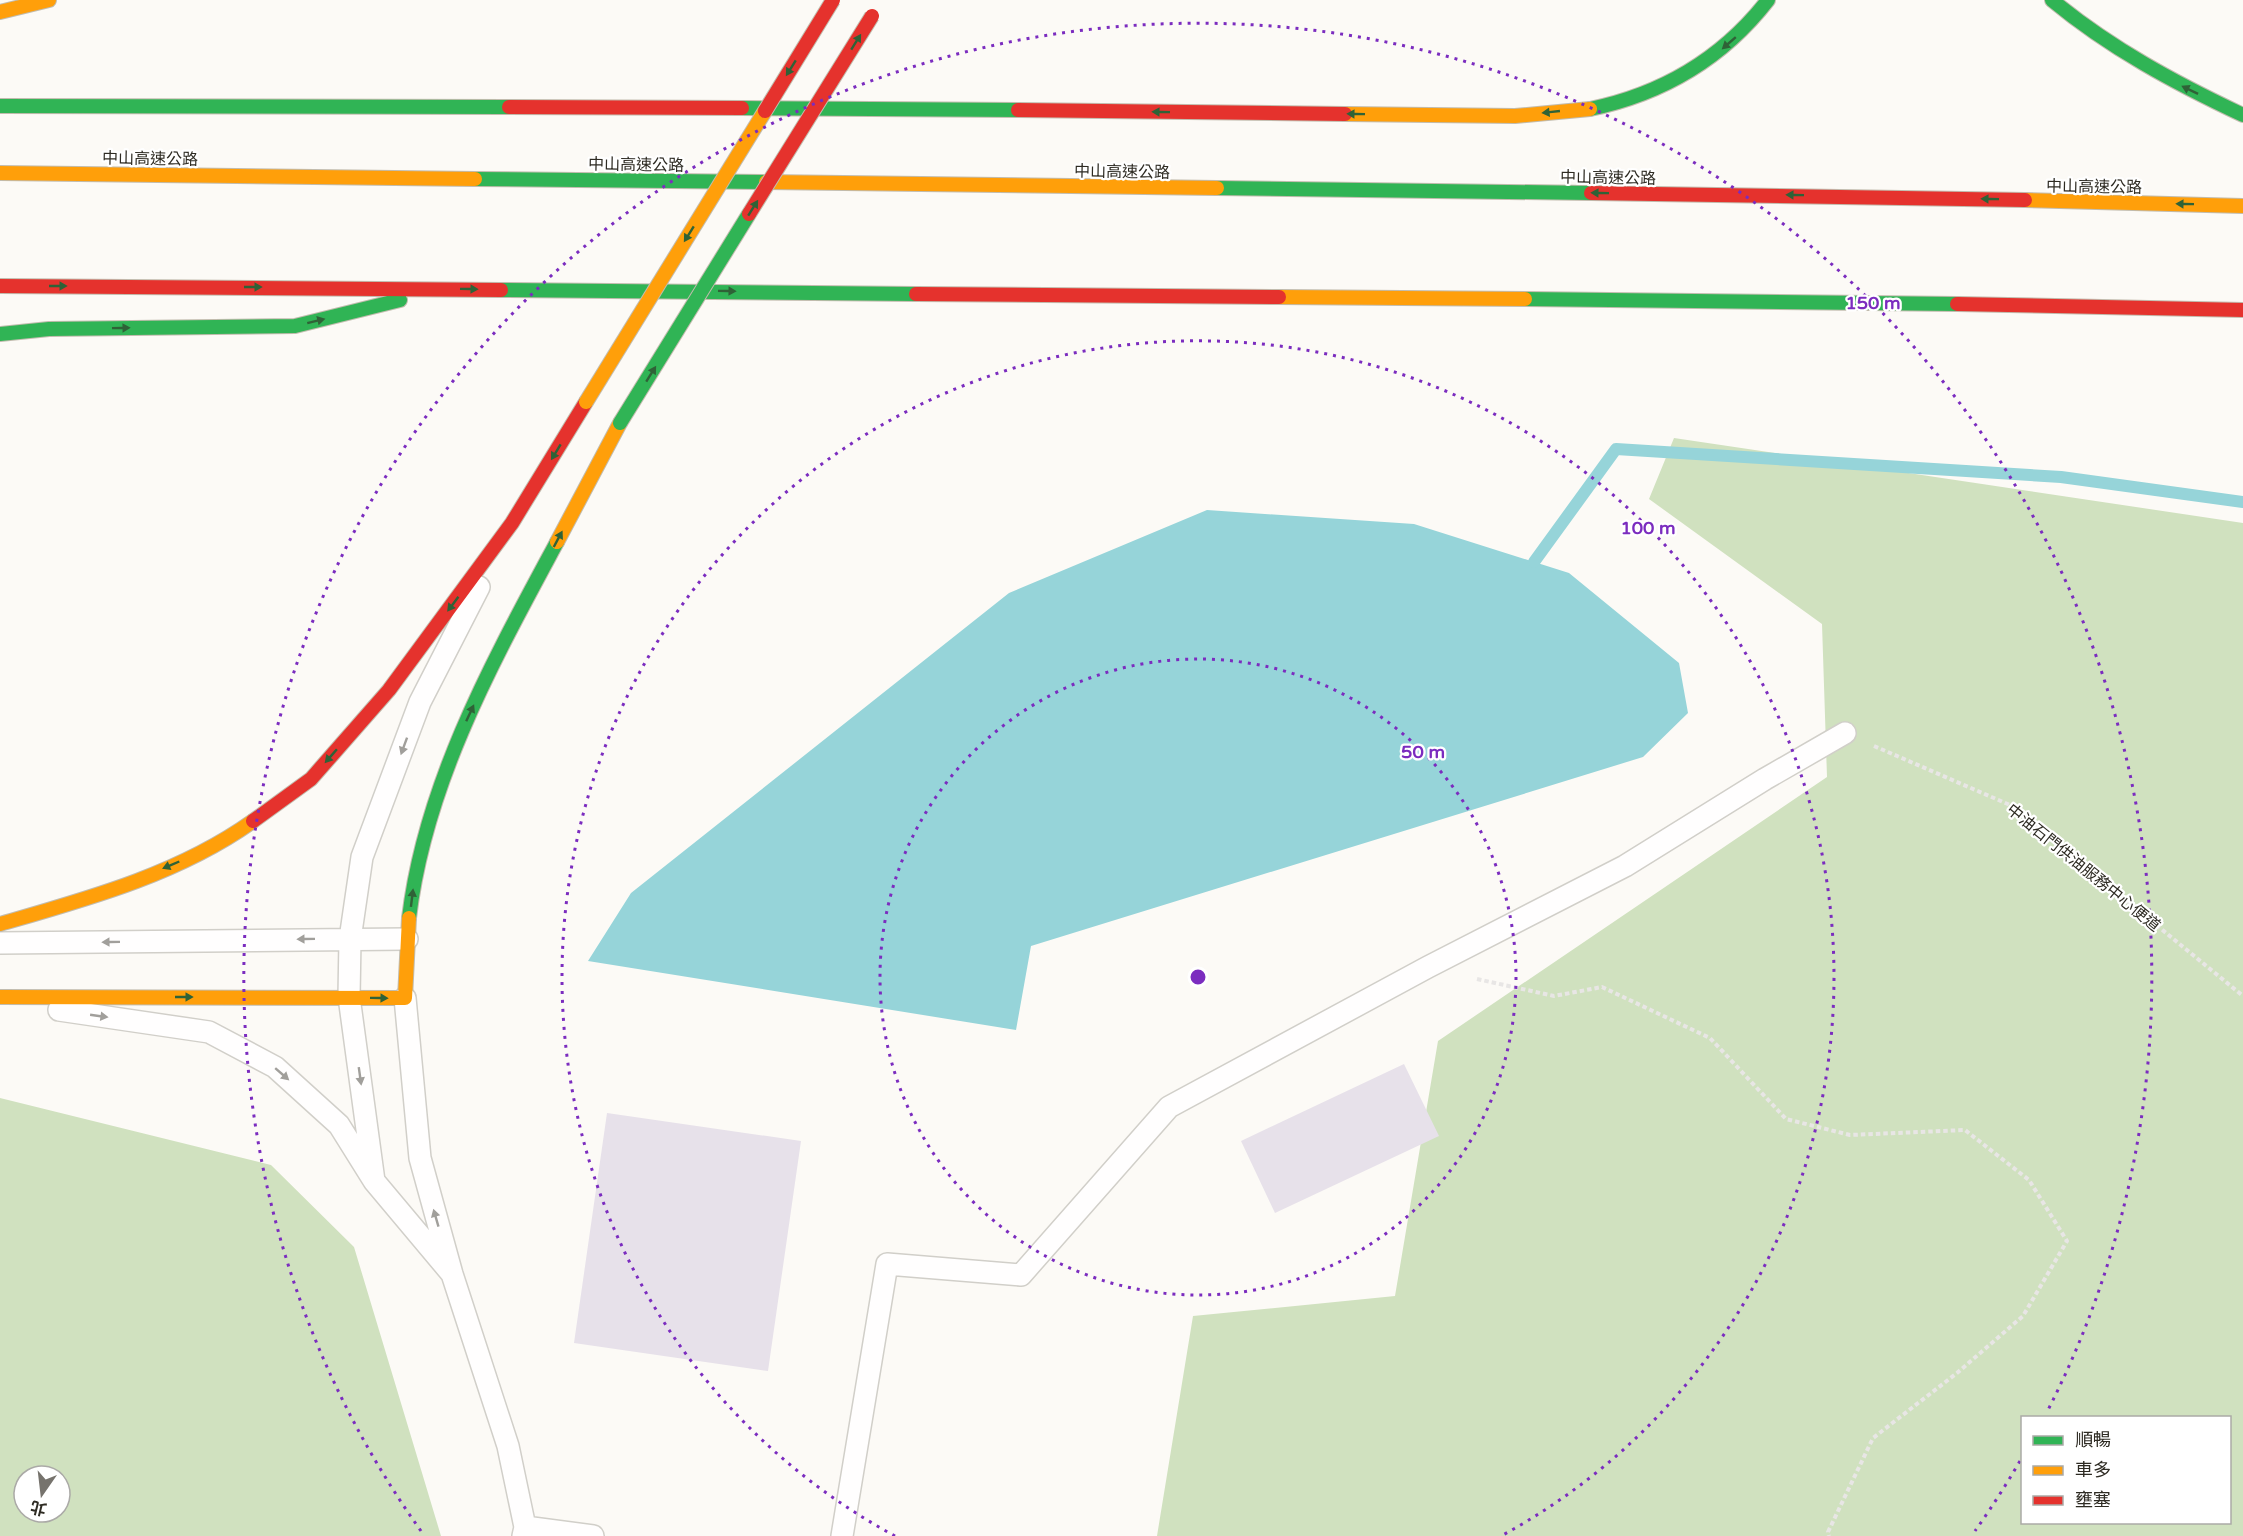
<svg xmlns="http://www.w3.org/2000/svg" width="2243" height="1536" viewBox="0 0 2243 1536" font-family="'Varela Round','Noto Sans TC',sans-serif">
<rect width="100%" height="100%" fill="#fcfaf6"/>
<!-- forest -->
<path fill="#d0e1bf" fill-rule="evenodd" d="M 1674,438 L 2243,523 L 2243,1536 L 1157,1536 L 1193,1316 L 1395,1296 L 1438,1041 L 1827,777 L 1822,624 L 1649,499 ZM 2022,1418 L 2230,1418 L 2230,1522 L 2022,1522 Z
M 0,1098 L 271,1165 L 354,1247 L 441,1536 L 0,1536 ZM 24,1476 L 60,1476 L 60,1512 L 24,1512 Z"/>
<!-- water -->
<path fill="#96d4d9" d="M 1207,510 L 1414,524 L 1569,573 L 1679,663 L 1688,713 L 1643,757 L 1031,946 L 1016,1030 L 588,961 L 631,893 L 1009,593 Z"/>
<g fill="none" stroke-linecap="round" stroke-linejoin="round">
<!-- stream -->
<path stroke="#96d4d9" stroke-width="12" d="M 1534,562 L 1616,449 L 2061,477 L 2243,502"/>
</g>
<!-- building -->
<path fill="#e7e1ea" d="M 1404,1064 L 1439,1136 L 1275,1213 L 1241,1141 Z
M 607,1113 L 801,1141 L 768,1371 L 574,1343 Z"/>
<g fill="none" stroke-linecap="round" stroke-linejoin="round">
<!-- lane casing -->
<g stroke="#d1cfc9" stroke-width="24">
<path id="lane" d="M 0,943 L 407,939
M 405,998 L 420,1158 L 452,1274 L 508,1446 L 525,1527 L 523,1536
M 59,1010 L 209,1032 L 275,1067 L 339,1125 L 374,1181 L 452,1274
M 374,1181 L 349,997 L 350,939 L 362,857 L 420,702 L 479,587
M 525,1527 L 593,1536
M 842,1536 L 887,1264 L 1021,1275 L 1169,1107 L 1428,967 L 1625,866 L 1765,779 L 1845,733"/>
</g>
<!-- fast casing -->
<g stroke="#c2bcae" stroke-width="16">
<path id="fast" d="M 2052,0 C 2110,48 2175,83 2243,115
M 0,106 L 509,107
M 742,108 L 1018,110
M 1590,109 C 1662,94 1723,58 1768,0
M 475,179 L 766,182
M 1217,188 L 1591,193
M 501,290 L 916,294
M 1525,299 L 1957,304
M 0,334 L 49,329 L 295,326 L 400,300
M 409,918 C 425,783 493,661 557,542"/>
</g>
<!-- slow casing -->
<g stroke="#c2bcae" stroke-width="16">
<path id="slow" d="M 0,12 L 49,0
M 1345,114 L 1515,116 L 1590,109
M 0,173 L 475,179
M 766,182 L 1217,188
M 2025,200 L 2243,206
M 1279,297 L 1525,299
M 557,542 L 620,423
M 0,924 C 87,899 179,874 253,821
M 0,997 L 405,998 L 409,918"/>
</g>
<!-- jam casing -->
<g stroke="#c2bcae" stroke-width="16">
<path id="jam" d="M 509,107 L 742,108
M 1018,110 L 1345,114
M 1591,193 L 2025,200
M 0,286 L 501,290
M 916,294 L 1279,297
M 1957,304 L 2243,310
M 253,821 L 311,779 L 389,690 L 512,523 L 586,402"/>
</g>
<!-- path -->
<path stroke="#e8e6e5" stroke-width="4" stroke-dasharray="4.5 3" stroke-linecap="butt" d="M 1874,746 L 2010,805 L 2243,996
M 1477,979 L 1554,996 L 1602,987 L 1710,1038 L 1786,1119 L 1850,1135 L 1965,1130 L 2029,1180 L 2067,1241 L 2023,1316 L 1957,1373 L 1873,1438 L 1828,1532 L 1829,1536"/>
<!-- lane -->
<use href="#lane" stroke="#fffefe" stroke-width="21"/>
<!-- fast -->
<use href="#fast" stroke="#30b455" stroke-width="14"/>
<!-- slow -->
<use href="#slow" stroke="#ff9f0a" stroke-width="14"/>
<!-- jam -->
<use href="#jam" stroke="#e5322d" stroke-width="14"/>
<!-- fast-bridge casing -->
<g stroke="#c2bcae" stroke-width="16" stroke-linecap="butt">
<path id="fast-bridge" d="M 620,423 L 749,214"/>
</g>
<!-- slow-bridge casing -->
<g stroke="#c2bcae" stroke-width="16" stroke-linecap="butt">
<path id="slow-bridge" d="M 586,402 L 765,111"/>
</g>
<!-- jam-bridge casing -->
<g stroke="#c2bcae" stroke-width="16" stroke-linecap="butt">
<path id="jam-bridge" d="M 765,111 L 833,0
M 749,214 L 872,16"/>
</g>
<!-- fast-bridge -->
<use href="#fast-bridge" stroke="#30b455" stroke-width="14"/>
<!-- slow-bridge -->
<use href="#slow-bridge" stroke="#ff9f0a" stroke-width="14"/>
<!-- jam-bridge -->
<use href="#jam-bridge" stroke="#e5322d" stroke-width="14"/>
</g>
<!-- one-way arrows -->
<defs><path id="oneway-solid" d="M-6-.8H1V-3.2L6.5 0L1 3.2V.8H-6Z" transform="scale(1.5)"/></defs>
<g fill="#2f6237">
<use href="#oneway-solid" transform="translate(856 42) rotate(-58)"/>
<use href="#oneway-solid" transform="translate(1729 43) rotate(139)"/>
<use href="#oneway-solid" transform="translate(791 68) rotate(122)"/>
<use href="#oneway-solid" transform="translate(2190 90) rotate(-154)"/>
<use href="#oneway-solid" transform="translate(1161 112) rotate(-179)"/>
<use href="#oneway-solid" transform="translate(1551 112) rotate(174)"/>
<use href="#oneway-solid" transform="translate(1356 114) rotate(-179)"/>
<use href="#oneway-solid" transform="translate(1600 193) rotate(-179)"/>
<use href="#oneway-solid" transform="translate(1795 195) rotate(-179)"/>
<use href="#oneway-solid" transform="translate(1990 199) rotate(-179)"/>
<use href="#oneway-solid" transform="translate(2185 204) rotate(-179)"/>
<use href="#oneway-solid" transform="translate(753 208) rotate(-58)"/>
<use href="#oneway-solid" transform="translate(689 234) rotate(122)"/>
<use href="#oneway-solid" transform="translate(58 286)"/>
<use href="#oneway-solid" transform="translate(253 287)"/>
<use href="#oneway-solid" transform="translate(469 289) rotate(1)"/>
<use href="#oneway-solid" transform="translate(727 291) rotate(1)"/>
<use href="#oneway-solid" transform="translate(316 321) rotate(-14)"/>
<use href="#oneway-solid" transform="translate(121 328) rotate(-1)"/>
<use href="#oneway-solid" transform="translate(651 374) rotate(-58)"/>
<use href="#oneway-solid" transform="translate(556 452) rotate(121)"/>
<use href="#oneway-solid" transform="translate(558 539) rotate(-62)"/>
<use href="#oneway-solid" transform="translate(453 604) rotate(127)"/>
<use href="#oneway-solid" transform="translate(470 713) rotate(-65)"/>
<use href="#oneway-solid" transform="translate(331 756) rotate(131)"/>
<use href="#oneway-solid" transform="translate(171 865) rotate(157)"/>
<use href="#oneway-solid" transform="translate(412 898) rotate(-83)"/>
<use href="#oneway-solid" transform="translate(184 997)"/>
<use href="#oneway-solid" transform="translate(379 998) rotate(1)"/>
</g>
<g fill="#a19f9b">
<use href="#oneway-solid" transform="translate(404 746) rotate(110)"/>
<use href="#oneway-solid" transform="translate(306 939) rotate(179)"/>
<use href="#oneway-solid" transform="translate(111 942) rotate(179)"/>
<use href="#oneway-solid" transform="translate(99 1016) rotate(8)"/>
<use href="#oneway-solid" transform="translate(282 1074) rotate(41)"/>
<use href="#oneway-solid" transform="translate(360 1076) rotate(82)"/>
<use href="#oneway-solid" transform="translate(436 1218) rotate(-106)"/>
</g>
<!-- distance rings -->
<g fill="none" stroke="#7b2cbf" stroke-width="3" stroke-dasharray="3 6">
<circle cx="1198" cy="977" r="318"/>
<path d="M895 1536A636 636 0 1 1 1501 1536"/>
<path d="M2020 1461A954 954 0 0 1 1975 1531M421 1531A954 954 0 1 1 2048 1410"/>
</g>
<g text-anchor="middle" stroke-width="4.5" stroke-linejoin="round" paint-order="stroke">
<!-- street labels -->
<g font-size="16" fill="#2e2b23" stroke="#fff">
<text transform="translate(150 158) rotate(1)" y="6">中山高速公路</text>
<text transform="translate(636 164) rotate(1)" y="6">中山高速公路</text>
<text transform="translate(1122 171) rotate(1)" y="6">中山高速公路</text>
<text transform="translate(1608 177) rotate(1)" y="6">中山高速公路</text>
<text transform="translate(2094 186) rotate(1)" y="6">中山高速公路</text>
<text transform="translate(2084 867) rotate(39)" y="6">中油石門供油服務中心便道</text>
</g>
</g>
<circle cx="1198" cy="977" r="9" fill="#7b2cbf" stroke="#fff" stroke-width="3"/>
<g font-size="18" text-anchor="middle" font-weight="bold" fill="#7b2cbf" stroke="#fff" stroke-width="4.5" stroke-linejoin="round" paint-order="stroke">
<text x="1873" y="309">150 m</text>
<text x="1648" y="534">100 m</text>
<text x="1423" y="758">50 m</text>
</g>
<!-- legend -->
<rect x="2021" y="1416" width="210" height="108" fill="#ffffff" stroke="#abaaa7" stroke-width="1.5"/>
<rect x="2033" y="1436" width="30" height="9" fill="#30b455" stroke="#abaaa7" stroke-width="1.5"/>
<text x="2075" y="1446" font-size="18" fill="#2e2b23">順暢</text>
<rect x="2033" y="1466" width="30" height="9" fill="#ff9f0a" stroke="#abaaa7" stroke-width="1.5"/>
<text x="2075" y="1476" font-size="18" fill="#2e2b23">車多</text>
<rect x="2033" y="1496" width="30" height="9" fill="#e5322d" stroke="#abaaa7" stroke-width="1.5"/>
<text x="2075" y="1506" font-size="18" fill="#2e2b23">壅塞</text>
<!-- north arrow -->
<g transform="translate(42 1494) rotate(194)"><circle r="28" fill="#ffffff" stroke="#abaaa7" stroke-width="1.5"/>
<path d="M0-4.5L10 22L0 15L-10 22Z" fill="#76736d"/>
<text y="-9" font-size="16" font-weight="bold" text-anchor="middle" fill="#2e2b23">北</text>
</g>
</svg>
